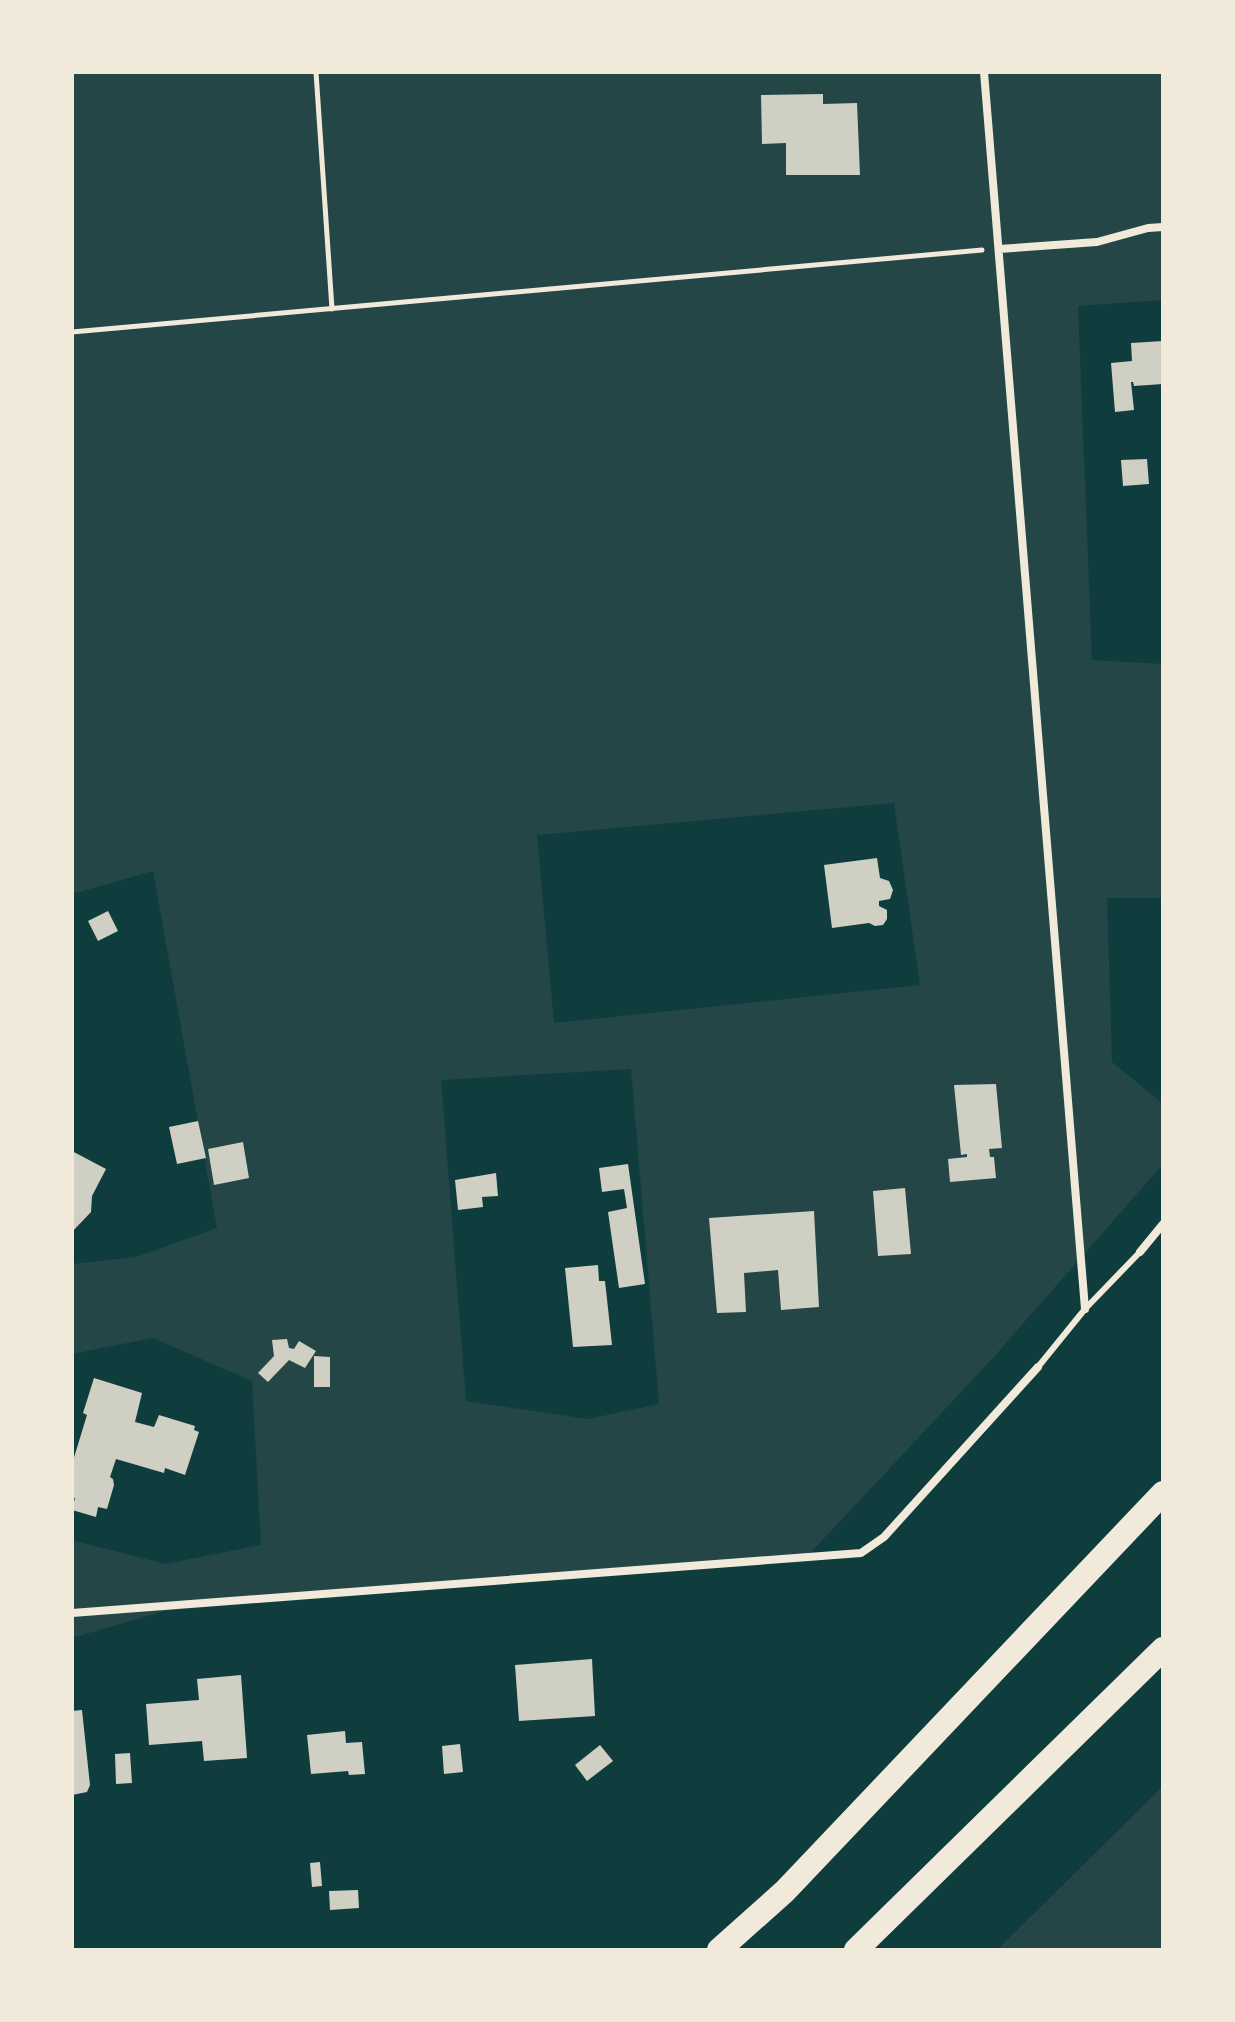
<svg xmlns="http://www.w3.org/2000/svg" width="1235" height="2022" viewBox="0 0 1235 2022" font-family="'Fira Sans',sans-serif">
<rect width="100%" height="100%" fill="#0f3d3e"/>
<!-- green -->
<path fill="#244646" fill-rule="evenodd" d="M 72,72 L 1163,72 L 1163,300 L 1078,306 L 1092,660 L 1163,664 L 1163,898 L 1107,898 L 1112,1062 L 1163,1104 L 1163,1164 L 991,1360 L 802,1562 L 579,1574 L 165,1611 L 72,1638 L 72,1540 L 165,1564 L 261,1545 L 252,1381 L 153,1338 L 72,1354 L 72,1264 L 136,1257 L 217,1228 L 153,871 L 72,894 ZM 894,803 L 920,985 L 554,1023 L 537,835 ZM 631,1069 L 659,1404 L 588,1419 L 466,1401 L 441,1080 Z
M 1163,1786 L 1163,1950 L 997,1950 Z"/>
<!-- building -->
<path fill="#cfcfc3" d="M 823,94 L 823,104 L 857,103 L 860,175 L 786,175 L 786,143 L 762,144 L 761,95 Z
M 1163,341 L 1163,384 L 1134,386 L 1133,382 L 1131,382 L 1134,410 L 1115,412 L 1111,363 L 1132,361 L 1131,343 Z
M 1147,459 L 1149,484 L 1123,486 L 1121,460 Z
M 877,858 L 880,878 L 889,881 L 893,890 L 890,899 L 879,901 L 879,906 L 887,910 L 887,919 L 883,925 L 875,926 L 869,923 L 832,928 L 824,865 Z
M 108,911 L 118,931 L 98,941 L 88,921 Z
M 996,1084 L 1002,1148 L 989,1149 L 990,1157 L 994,1157 L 996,1178 L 950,1182 L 948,1159 L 967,1157 L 967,1154 L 961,1155 L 954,1085 Z
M 198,1121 L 206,1158 L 177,1164 L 169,1127 Z
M 243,1142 L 249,1178 L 214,1185 L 208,1149 Z
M 72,1151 L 106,1169 L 92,1196 L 91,1212 L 72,1232 Z
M 628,1164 L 645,1284 L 619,1288 L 608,1212 L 627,1208 L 624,1189 L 602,1192 L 599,1168 Z
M 496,1173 L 498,1196 L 482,1197 L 483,1207 L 458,1210 L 455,1180 Z
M 905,1188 L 911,1254 L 878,1256 L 873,1191 Z
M 814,1211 L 819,1307 L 781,1310 L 778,1270 L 744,1273 L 746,1312 L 717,1313 L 709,1218 Z
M 598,1265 L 599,1281 L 605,1281 L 612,1345 L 573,1347 L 565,1268 Z
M 287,1339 L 289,1348 L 294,1349 L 299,1341 L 316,1351 L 305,1368 L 289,1360 L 268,1382 L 258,1373 L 274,1356 L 272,1340 Z
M 314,1356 L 330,1357 L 330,1387 L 314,1387 Z
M 94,1378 L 142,1393 L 135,1422 L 154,1427 L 159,1415 L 195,1426 L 194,1430 L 199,1432 L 185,1475 L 165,1468 L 164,1473 L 116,1459 L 110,1477 L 113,1479 L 114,1485 L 107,1509 L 98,1507 L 96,1517 L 72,1510 L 75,1498 L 72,1498 L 72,1464 L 87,1415 L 83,1413 Z
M 592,1659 L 595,1716 L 519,1721 L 515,1665 Z
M 241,1675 L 247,1758 L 204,1761 L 202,1741 L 149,1745 L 146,1704 L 199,1700 L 197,1679 Z
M 82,1710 L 90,1785 L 87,1792 L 72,1795 L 72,1711 Z
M 345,1731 L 346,1743 L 362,1742 L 365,1774 L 349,1775 L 348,1771 L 311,1774 L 307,1735 Z
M 460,1744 L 463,1772 L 444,1774 L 442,1746 Z
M 600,1745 L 613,1761 L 587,1781 L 575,1765 Z
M 130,1753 L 132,1783 L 116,1784 L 115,1754 Z
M 320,1862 L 322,1886 L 312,1887 L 310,1863 Z
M 358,1890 L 359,1908 L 330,1910 L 329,1891 Z"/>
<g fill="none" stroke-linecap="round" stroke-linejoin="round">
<!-- path -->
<path stroke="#f1e9da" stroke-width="5" d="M 316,72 L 332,309
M 72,332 L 982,250"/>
<!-- service -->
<path stroke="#f1e9da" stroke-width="6" d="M 1038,1367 L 1085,1309 L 1140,1252"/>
<!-- minor -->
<path stroke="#f1e9da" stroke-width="8" d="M 984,72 L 1085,1309
M 999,249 L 1097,242 L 1148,228 L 1163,227
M 1140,1252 L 1163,1224
M 72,1613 L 861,1553 L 884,1537 L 1038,1367"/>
<!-- motorway -->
<path stroke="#f1e9da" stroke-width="24" d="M 719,1950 L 785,1891 L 1163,1493
M 856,1950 L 1163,1649"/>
</g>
<!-- border -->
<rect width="1235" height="2022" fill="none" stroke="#f1e9da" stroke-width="148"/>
</svg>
